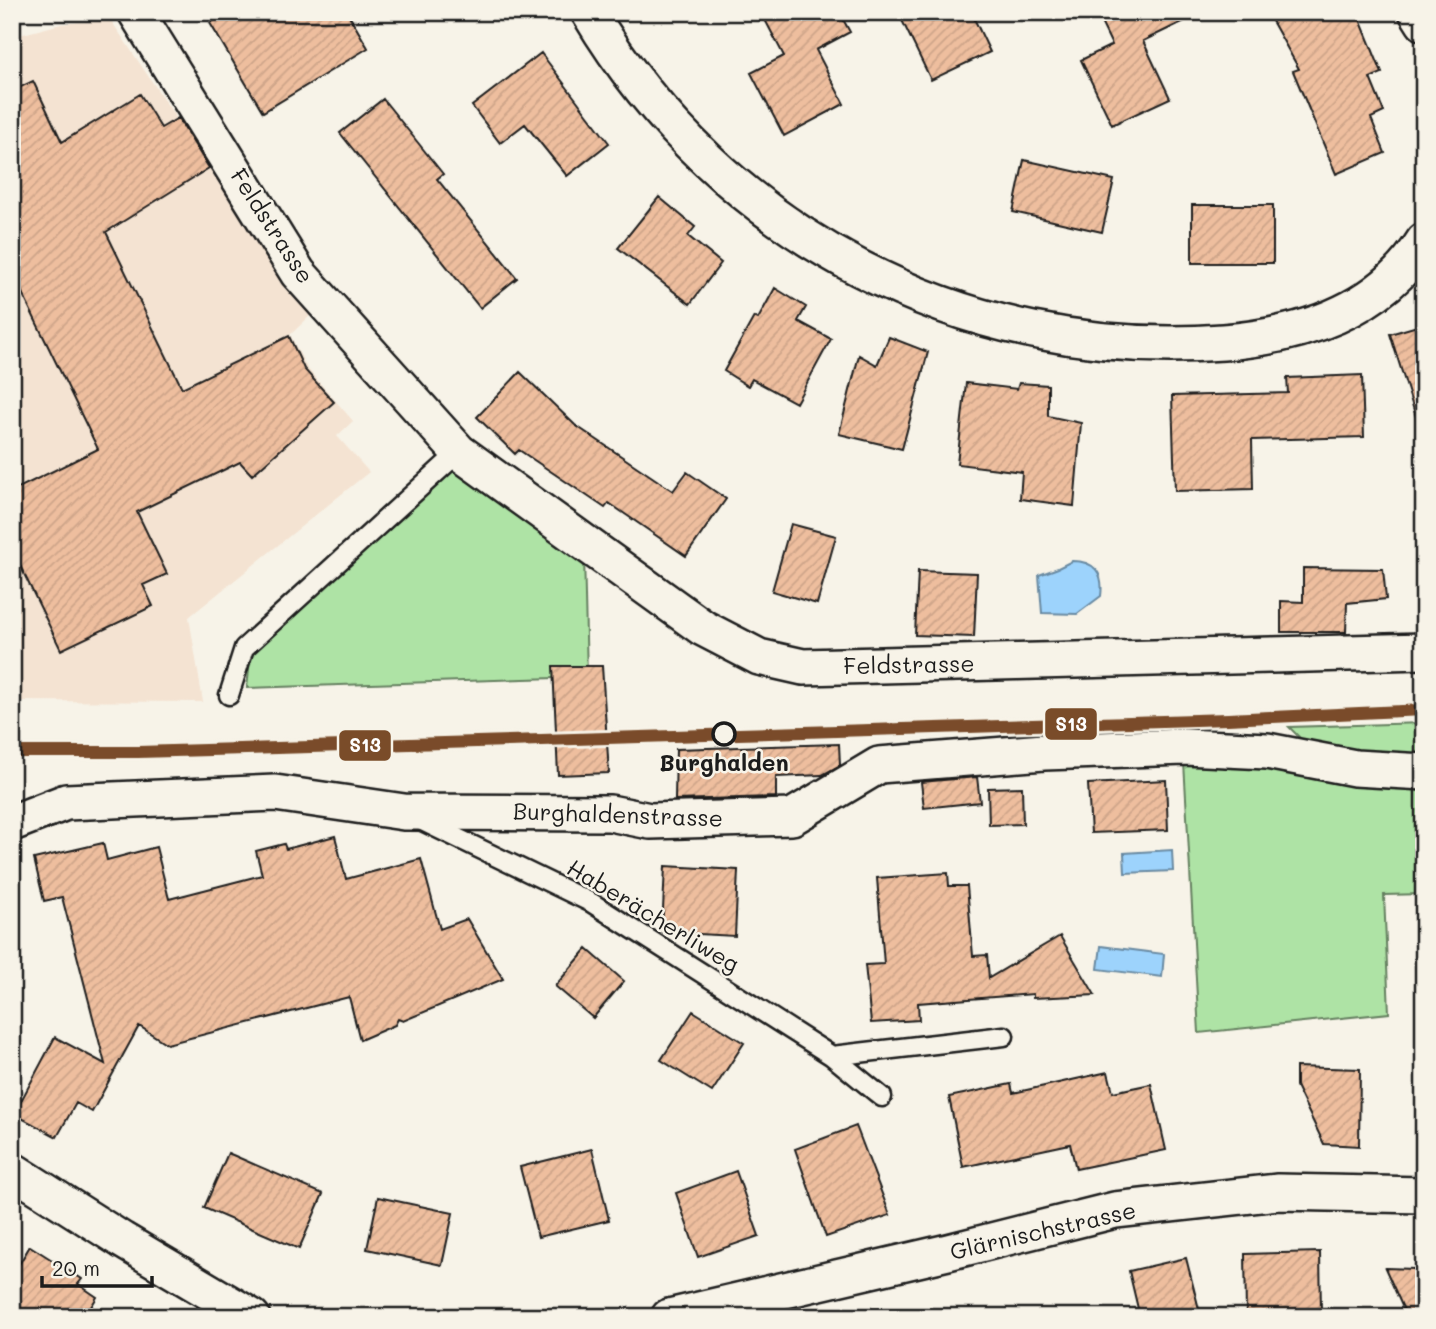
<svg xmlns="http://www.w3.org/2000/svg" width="1436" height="1329" viewBox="0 0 1436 1329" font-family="Mali,sans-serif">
<defs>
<pattern id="building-hatch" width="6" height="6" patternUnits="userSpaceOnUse" patternTransform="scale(1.75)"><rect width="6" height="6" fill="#eebe9e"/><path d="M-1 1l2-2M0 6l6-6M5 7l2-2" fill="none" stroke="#cca388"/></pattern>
</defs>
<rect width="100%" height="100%" fill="#f7f3e8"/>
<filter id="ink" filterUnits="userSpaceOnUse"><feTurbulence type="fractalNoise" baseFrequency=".0143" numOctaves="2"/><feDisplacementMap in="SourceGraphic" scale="14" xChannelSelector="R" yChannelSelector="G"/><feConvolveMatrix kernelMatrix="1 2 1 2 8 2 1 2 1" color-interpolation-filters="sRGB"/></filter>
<g filter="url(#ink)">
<!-- built -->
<path fill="#f4e3d2" d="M 110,19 L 282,276 L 311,315 L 290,335 L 307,368 L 353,421 L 337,436 L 369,472 L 189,617 L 203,702 L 12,701 L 12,37 L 61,24 Z"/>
<!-- green -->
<path fill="#aee3a5" stroke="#658060" stroke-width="2" d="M 460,462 L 584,555 L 587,677 L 247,688 L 251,650 Z
M 1424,723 L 1424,760 L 1305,743 L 1289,727 Z
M 1184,762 L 1424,782 L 1424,894 L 1384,895 L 1389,1013 L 1199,1033 Z"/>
<!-- water -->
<path fill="#9dd3fc" stroke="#698aa2" stroke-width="2" d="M 1072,561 C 1095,561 1104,573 1101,596 L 1077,614 L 1042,613 L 1039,575 L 1058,568 Z
M 1172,850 L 1173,871 L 1125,873 L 1124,853 Z
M 1101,946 L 1164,954 L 1162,977 L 1098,969 Z"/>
<!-- building -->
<path fill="url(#building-hatch)" stroke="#1c1c1c" stroke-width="2" d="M 228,12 L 347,12 L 368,48 L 263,112 L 210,23 Z
M 761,12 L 839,12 L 850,32 L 816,50 L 844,104 L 784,136 L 751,73 L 784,56 Z
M 898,12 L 971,12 L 990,52 L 931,80 Z
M 1096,12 L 1203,12 L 1143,41 L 1170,98 L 1112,125 L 1081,60 L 1112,45 Z
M 1267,12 L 1357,12 L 1382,73 L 1370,78 L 1384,112 L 1371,118 L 1385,153 L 1336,174 L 1293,71 L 1299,69 Z
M 541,53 L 609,143 L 567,176 L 525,124 L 500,143 L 472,106 Z
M 33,81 L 62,142 L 140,94 L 161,128 L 178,118 L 209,168 L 106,232 L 182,388 L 289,336 L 304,369 L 334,402 L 252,475 L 240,462 L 137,512 L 167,574 L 143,585 L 153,606 L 61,650 L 12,549 L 12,491 L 98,449 L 12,272 L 12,91 Z
M 383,99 L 443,174 L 437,179 L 517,278 L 480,308 L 340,133 Z
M 1024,160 L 1114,180 L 1102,232 L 1013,212 Z
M 659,197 L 695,227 L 688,236 L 721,263 L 690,304 L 618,248 Z
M 1192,205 L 1273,205 L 1273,263 L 1192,263 Z
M 775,288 L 806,307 L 798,321 L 831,339 L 796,403 L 752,379 L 748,386 L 724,371 L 754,317 L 758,319 Z
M 1424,324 L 1424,419 L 1417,420 L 1390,334 Z
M 889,337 L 928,352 L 902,449 L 839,434 L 859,355 L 877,365 Z
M 520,372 L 575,425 L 673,491 L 687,472 L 726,499 L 686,556 L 609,503 L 605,508 L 519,450 L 515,454 L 477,417 Z
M 1362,375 L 1364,437 L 1252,440 L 1253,489 L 1175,491 L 1172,396 L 1288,393 L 1287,378 Z
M 966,383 L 1017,389 L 1019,383 L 1048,385 L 1048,416 L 1081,423 L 1074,506 L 1020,499 L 1022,472 L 957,464 Z
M 791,524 L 836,536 L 817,604 L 772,591 Z
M 1303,568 L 1383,569 L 1386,599 L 1347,603 L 1346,632 L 1281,632 L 1281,601 L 1303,602 Z
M 918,571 L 977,573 L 974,637 L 915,635 Z
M 553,666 L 602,666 L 609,773 L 558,775 Z
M 839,744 L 840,765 L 822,775 L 776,777 L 776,797 L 675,800 L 676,749 Z
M 977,777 L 980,802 L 924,808 L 921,782 Z
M 1166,780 L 1168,830 L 1091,833 L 1088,784 Z
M 1022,787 L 1023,824 L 989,825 L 988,788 Z
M 335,836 L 346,879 L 421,859 L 440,929 L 467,919 L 503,979 L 403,1021 L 398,1019 L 395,1025 L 360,1040 L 349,997 L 167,1044 L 139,1026 L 92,1112 L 76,1103 L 57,1137 L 14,1114 L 55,1037 L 105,1064 L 62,897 L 44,901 L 34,859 L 103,843 L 107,860 L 156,847 L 169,899 L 262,875 L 256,851 L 284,844 L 286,849 Z
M 665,866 L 738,870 L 735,936 L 662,932 Z
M 948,873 L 949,886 L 967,886 L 973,956 L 987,955 L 989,978 L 1060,936 L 1095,995 L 1033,998 L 1033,994 L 918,1003 L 919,1020 L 871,1023 L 865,965 L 884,964 L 877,878 Z
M 587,949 L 624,981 L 593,1018 L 555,986 Z
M 693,1011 L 744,1043 L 712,1092 L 661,1060 Z
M 1296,1067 L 1360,1069 L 1359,1146 L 1324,1144 L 1296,1086 Z
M 1108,1072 L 1113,1092 L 1151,1084 L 1166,1150 L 1076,1169 L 1070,1144 L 963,1167 L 949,1097 L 1011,1084 L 1013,1093 Z
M 856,1126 L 890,1215 L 826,1237 L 795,1149 Z
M 592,1149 L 609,1220 L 538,1237 L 520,1167 Z
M 228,1153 L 323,1194 L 299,1249 L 204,1208 Z
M 736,1171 L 759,1236 L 698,1257 L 676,1193 Z
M 378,1197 L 453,1213 L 442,1265 L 367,1249 Z
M 30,1246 L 82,1279 L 78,1284 L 97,1297 L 85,1317 L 12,1317 L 12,1276 Z
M 1320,1252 L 1321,1312 L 1246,1313 L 1245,1254 Z
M 1186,1258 L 1201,1317 L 1140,1317 L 1129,1271 Z
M 1385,1268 L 1415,1269 L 1424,1288 L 1424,1317 L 1407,1317 Z"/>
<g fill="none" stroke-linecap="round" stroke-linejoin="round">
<!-- lane casing -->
<g stroke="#1c1c1c" stroke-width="23">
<path id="lane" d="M 229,695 L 244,648 L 459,452
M 420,820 L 592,903 L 832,1056 L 882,1097
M 832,1056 L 1004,1036"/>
</g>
<!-- street casing -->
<g stroke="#1c1c1c" stroke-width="40">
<path id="street" d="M 136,12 L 298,273 L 459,452 L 703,628 L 759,657 L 803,667 L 1424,651
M 589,12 C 721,234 965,362 1223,342 C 1300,336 1381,311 1424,241
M 1417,12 L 1424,23
M 12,823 L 66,802 L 275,793 L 404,812 L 610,813 L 650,821 L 792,817 L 879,765 L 1044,752 L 1185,747 L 1267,751 L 1355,768 L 1424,772
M 12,1170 L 122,1240 L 252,1317
M 669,1317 L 948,1252 L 1115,1210 L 1278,1192 L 1424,1195"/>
</g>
<!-- lane -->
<use href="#lane" stroke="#f7f3e8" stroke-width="18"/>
<!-- street -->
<use href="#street" stroke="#f7f3e8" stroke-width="35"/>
<!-- rail-1 casing -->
<g stroke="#f7f3e8" stroke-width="18">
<path id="rail-1" d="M 12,752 L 138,752 L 277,748 L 1228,719 L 1424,710"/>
</g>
<!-- rail-1 -->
<use href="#rail-1" stroke="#7a4c29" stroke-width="12"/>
</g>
</g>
<!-- markers -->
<circle fill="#f7f3e8" stroke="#1c1c1c" stroke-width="3.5" cx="724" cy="734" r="11"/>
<g text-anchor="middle" stroke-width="5" stroke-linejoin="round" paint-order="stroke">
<!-- street labels -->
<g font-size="23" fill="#1c1c1c" stroke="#f7f3e8">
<text transform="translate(272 226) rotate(57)" y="8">Feldstrasse</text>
<text transform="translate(909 665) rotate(-1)" y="8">Feldstrasse</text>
<text transform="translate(618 815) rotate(2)" y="8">Burghaldenstrasse</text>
<text transform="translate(653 916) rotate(31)" y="8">Haberächerliweg</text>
<text transform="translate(1043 1231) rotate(-13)" y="8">Glärnischstrasse</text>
</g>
<!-- stop labels -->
<g font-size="23" font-weight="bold" fill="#1c1c1c" stroke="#f7f3e8">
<text x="724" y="771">Burghalden</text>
</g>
</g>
<g stroke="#f7f3e8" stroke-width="2.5">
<rect x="1044" y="707" width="54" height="34" rx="7" fill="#7a4c29"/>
<rect x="338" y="729" width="54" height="33" rx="7" fill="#7a4c29"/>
</g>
<g font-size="19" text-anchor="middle" font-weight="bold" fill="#fff">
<text x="1071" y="731">S13</text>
<text x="365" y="752">S13</text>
</g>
<!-- margin -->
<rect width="1436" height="1329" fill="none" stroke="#f7f3e8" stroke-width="42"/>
<rect x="21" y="21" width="1394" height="1287" fill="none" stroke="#1c1c1c" stroke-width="2.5" filter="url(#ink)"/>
<!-- scale -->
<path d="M42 1276v10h110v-10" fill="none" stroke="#1c1c1c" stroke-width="3.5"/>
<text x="52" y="1276" font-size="21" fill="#1c1c1c" stroke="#f7f3e8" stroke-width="5" paint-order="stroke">20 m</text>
</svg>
